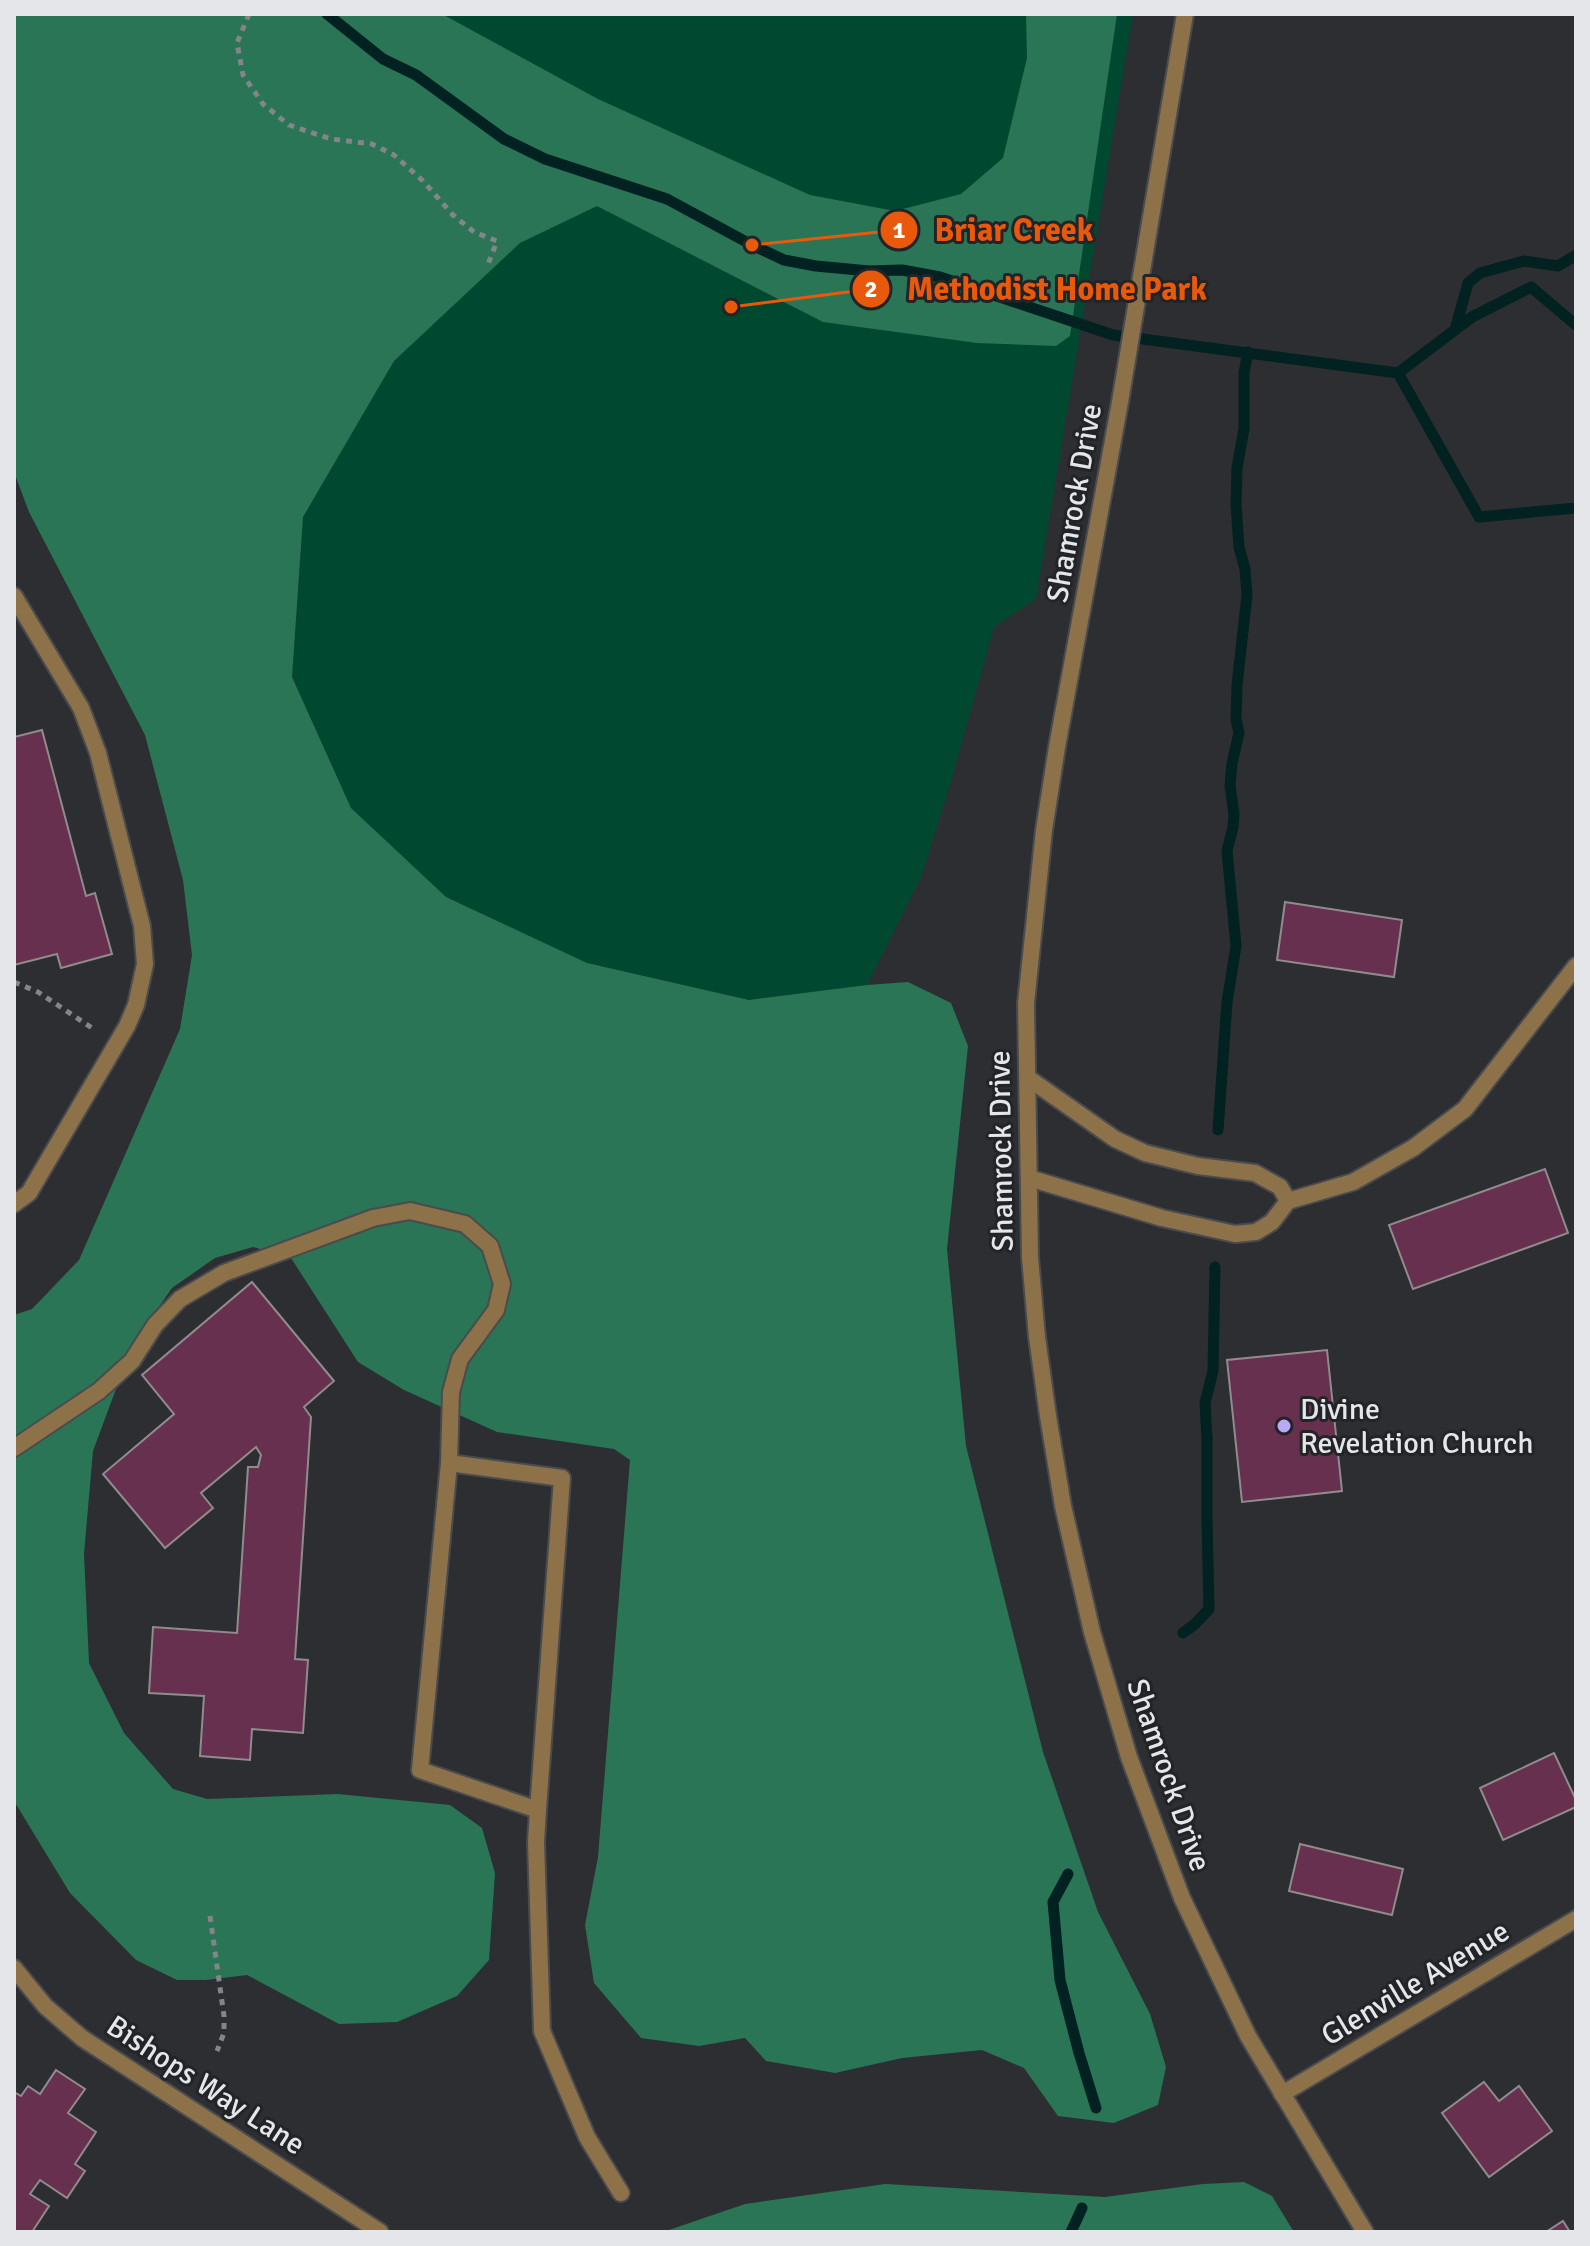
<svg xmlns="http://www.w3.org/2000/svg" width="1590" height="2246" viewBox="0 0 1590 2246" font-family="Signika,sans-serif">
<rect width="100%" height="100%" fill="#2c2e32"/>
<!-- green -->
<path fill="#004930" d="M 90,14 L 1133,14 L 1036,599 L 994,627 L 950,785 L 922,875 L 867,985 L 749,1000 L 587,963 L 445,897 L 351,808 L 292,677 L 303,517 L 394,361 L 413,342 Z"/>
<!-- forest -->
<path fill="#2a7556" d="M 14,14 L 442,14 L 598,99 L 810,195 L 895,211 L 961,194 L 1003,158 L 1027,58 L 1026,14 L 1117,14 L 1070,336 L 1056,346 L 977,343 L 823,322 L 597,206 L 520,243 L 394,361 L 303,517 L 292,677 L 351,808 L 446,897 L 587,963 L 749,1000 L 867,985 L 908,982 L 951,1003 L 968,1046 L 947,1249 L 966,1446 L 1043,1752 L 1098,1912 L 1150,2014 L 1166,2067 L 1158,2105 L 1114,2123 L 1058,2116 L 1024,2068 L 982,2050 L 902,2058 L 835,2073 L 766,2061 L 745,2038 L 699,2046 L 641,2038 L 594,1983 L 585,1925 L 598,1857 L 630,1460 L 614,1449 L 497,1432 L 404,1390 L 358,1362 L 291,1258 L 253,1247 L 215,1258 L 172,1288 L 132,1346 L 93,1451 L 84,1554 L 89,1663 L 124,1733 L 173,1789 L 207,1799 L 338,1794 L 450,1805 L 482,1828 L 495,1873 L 489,1960 L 457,1996 L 397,2022 L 339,2024 L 247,1975 L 206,1980 L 177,1980 L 136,1960 L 70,1893 L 14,1801 L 14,1315 L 32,1309 L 79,1260 L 180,1029 L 192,955 L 183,880 L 145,735 L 29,512 L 14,472 Z
M 1244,2182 L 1272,2196 L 1294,2232 L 663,2232 L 745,2204 L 885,2184 L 1105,2197 L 1203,2184 Z"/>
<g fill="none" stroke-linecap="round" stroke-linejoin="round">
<!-- stream -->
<path stroke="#022121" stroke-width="11" d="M 327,14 L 383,59 L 416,75 L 504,139 L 545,159 L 667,199 L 752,245 L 784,260 L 816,266 L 869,271 L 902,270 L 940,277 L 1113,335 L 1398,373
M 1455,330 L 1468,283 L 1480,273 L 1524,261 L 1558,266 L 1576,255
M 1398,373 L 1479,517 L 1576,508
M 1398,373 L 1472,317 L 1531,287 L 1576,325
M 1218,1130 L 1227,1002 L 1236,946 L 1227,851 L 1233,827 L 1234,814 L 1230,786 L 1232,763 L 1239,733 L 1236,719 L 1237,685 L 1247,595 L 1245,569 L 1239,547 L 1236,504 L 1237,468 L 1244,429 L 1244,373 L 1248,352
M 1183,1633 L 1195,1624 L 1209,1609 L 1207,1520 L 1207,1439 L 1205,1403 L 1213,1371 L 1215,1267
M 1068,1874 L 1053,1902 L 1060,1980 L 1079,2053 L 1096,2108
M 1071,2232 L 1082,2208"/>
</g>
<!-- building -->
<path fill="#68304f" stroke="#908b8d" stroke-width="2" d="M 42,730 L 86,896 L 95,893 L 112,954 L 61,968 L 57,954 L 14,965 L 14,737 Z
M 1285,902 L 1402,920 L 1394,977 L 1277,960 Z
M 1545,1169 L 1568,1233 L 1413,1289 L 1389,1225 Z
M 252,1282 L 334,1381 L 304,1407 L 311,1417 L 295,1659 L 308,1660 L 303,1733 L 252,1729 L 250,1760 L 200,1756 L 204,1696 L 149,1693 L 153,1627 L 237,1633 L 248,1467 L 258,1467 L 261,1455 L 256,1447 L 201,1493 L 213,1508 L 165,1548 L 103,1474 L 174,1414 L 142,1375 Z
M 1327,1350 L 1342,1491 L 1242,1502 L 1227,1360 Z
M 1554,1753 L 1576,1800 L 1576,1807 L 1503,1840 L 1480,1788 Z
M 1300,1844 L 1403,1869 L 1392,1915 L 1289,1891 Z
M 56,2070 L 85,2089 L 68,2113 L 96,2132 L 75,2164 L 85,2171 L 67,2198 L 40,2180 L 30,2194 L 49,2206 L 32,2232 L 14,2232 L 14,2092 L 21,2096 L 28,2086 L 40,2094 Z
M 1484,2082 L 1499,2101 L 1519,2086 L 1552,2131 L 1489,2177 L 1442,2113 Z
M 1563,2221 L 1570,2232 L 1546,2232 Z"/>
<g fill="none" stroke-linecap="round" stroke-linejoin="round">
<!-- service casing -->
<g stroke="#4a4b4f" stroke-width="20">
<path id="service" d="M 14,596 L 81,708 L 98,753 L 142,926 L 145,964 L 136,1005 L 127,1026 L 29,1193 L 14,1204
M 14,1448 L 99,1391 L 132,1361 L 155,1325 L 180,1299 L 224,1273 L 373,1218 L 410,1211 L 465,1224 L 490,1246 L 502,1284 L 496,1310 L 460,1359 L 451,1392 L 449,1463
M 538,1810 L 420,1770 L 449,1463 L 562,1478 L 538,1810 L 536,1842 L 542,2031 L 587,2137 L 621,2193"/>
</g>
<!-- minor casing -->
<g stroke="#4a4b4f" stroke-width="20">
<path id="minor" d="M 1028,1078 L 1115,1139 L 1145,1153 L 1198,1166 L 1255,1173 L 1280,1187 L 1288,1201
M 1029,1178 L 1162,1218 L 1235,1234 L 1256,1232 L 1272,1222 L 1288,1201 L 1353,1182 L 1413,1148 L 1465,1109 L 1576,966
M 14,1968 L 45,2006 L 82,2038 L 380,2232
M 1282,2094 L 1576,1919"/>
</g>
<!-- tertiary casing -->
<g stroke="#4a4b4f" stroke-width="20">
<path id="tertiary" d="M 1185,14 L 1120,402 L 1057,747 L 1044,830 L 1026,1003 L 1030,1257 L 1037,1337 L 1048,1416 L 1063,1506 L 1092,1632 L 1129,1757 L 1182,1898 L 1248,2036 L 1365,2232"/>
</g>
<!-- path -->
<path stroke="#848589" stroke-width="5" stroke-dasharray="6 6" stroke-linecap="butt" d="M 249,14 L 237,43 L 243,75 L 263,104 L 289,125 L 331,139 L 372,144 L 394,155 L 423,181 L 453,215 L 474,232 L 497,241 L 487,267
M 14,982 L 38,992 L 95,1030
M 210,1916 L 224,2016 L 224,2033 L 217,2051"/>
<!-- service -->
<use href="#service" stroke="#8d7148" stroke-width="16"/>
<!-- minor -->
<use href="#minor" stroke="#8d7148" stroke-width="16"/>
<!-- tertiary -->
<use href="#tertiary" stroke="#8d7148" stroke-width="16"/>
</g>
<!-- markers -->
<circle fill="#bca9f5" stroke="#232428" stroke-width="3" cx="1284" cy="1426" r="8"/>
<g text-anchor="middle" stroke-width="6" stroke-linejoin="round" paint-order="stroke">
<!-- street labels -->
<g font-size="30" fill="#e5e6e9" stroke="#232428">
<text transform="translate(1074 503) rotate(-80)" y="10">Shamrock Drive</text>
<text transform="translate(1001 1151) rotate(-91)" y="10">Shamrock Drive</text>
<text transform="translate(1169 1775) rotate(71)" y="10">Shamrock Drive</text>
<text transform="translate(1415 1983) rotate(-31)" y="10">Glenville Avenue</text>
<text transform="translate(206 2085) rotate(33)" y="10">Bishops Way Lane</text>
</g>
<!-- poi labels -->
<g font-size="30" fill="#e5e6e9" stroke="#232428" text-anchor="start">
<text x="1300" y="1419">Divine<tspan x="1300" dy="34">Revelation Church</tspan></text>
</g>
</g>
<!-- callouts -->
<path fill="none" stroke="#e8590c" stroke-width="3" d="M752 245L899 230M731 307L871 289"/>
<g fill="#e8590c" stroke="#232428" stroke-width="3">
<circle cx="752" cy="245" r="8"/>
<circle cx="731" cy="307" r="8"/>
<circle cx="899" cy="230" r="20"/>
<circle cx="871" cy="289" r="20"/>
</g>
<g font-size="24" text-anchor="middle" font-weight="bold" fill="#fff">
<text x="899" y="238">1</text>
<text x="871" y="297">2</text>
</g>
<g font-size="32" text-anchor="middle" font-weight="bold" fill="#e8590c" stroke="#232428" stroke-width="6" stroke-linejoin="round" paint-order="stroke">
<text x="1014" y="241">Briar Creek</text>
<text x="1057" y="300">Methodist Home Park</text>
</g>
<!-- border -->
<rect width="1590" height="2246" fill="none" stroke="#e5e6e9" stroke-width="32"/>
</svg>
